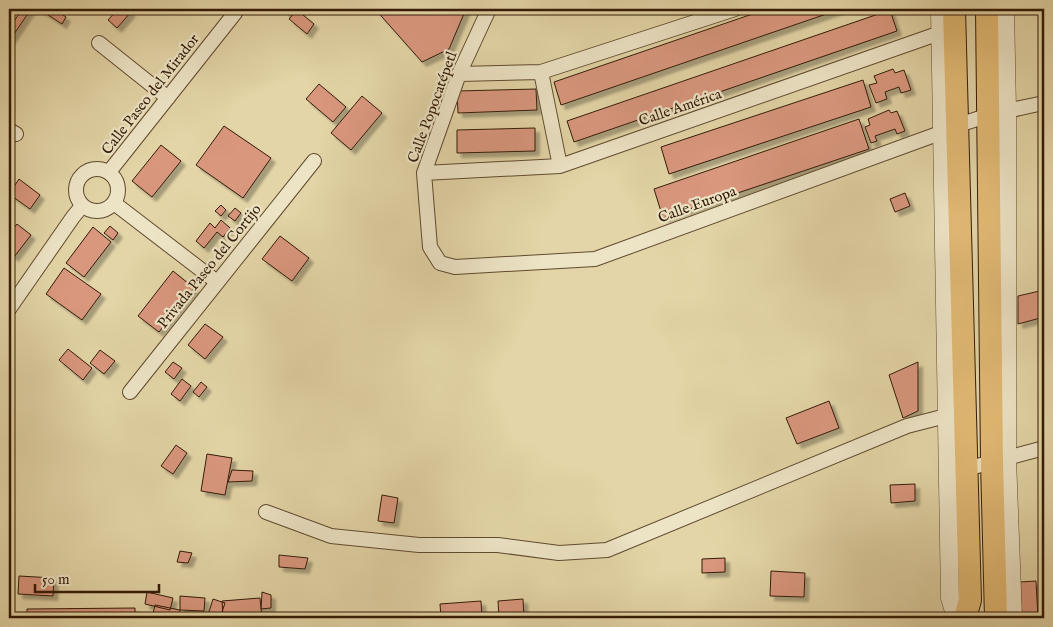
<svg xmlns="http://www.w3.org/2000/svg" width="1053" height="627" viewBox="0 0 1053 627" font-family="'IM FELL English',serif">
<defs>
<filter id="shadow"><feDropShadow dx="4.5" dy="4.5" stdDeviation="1" flood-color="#0004"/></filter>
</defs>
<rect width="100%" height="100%" fill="#e3d5a7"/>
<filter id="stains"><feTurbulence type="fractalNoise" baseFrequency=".004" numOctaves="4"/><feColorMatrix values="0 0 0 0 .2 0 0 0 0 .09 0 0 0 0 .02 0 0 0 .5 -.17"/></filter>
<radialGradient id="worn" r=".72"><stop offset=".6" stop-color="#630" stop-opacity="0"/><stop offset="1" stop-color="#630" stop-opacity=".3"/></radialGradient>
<!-- building -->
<path fill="#d9977e" stroke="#341b07" filter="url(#shadow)" d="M 22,9 L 31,9 L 10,40 L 9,39 L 9,29 Z
M 39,9 L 54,9 L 66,17 L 62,24 Z
M 118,9 L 127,9 L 131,12 L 117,28 L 108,20 Z
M 282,9 L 292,9 L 288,14 Z
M 375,9 L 466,9 L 449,49 L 422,62 Z
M 767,9 L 841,9 L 561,105 L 554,82 Z
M 297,10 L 314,24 L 307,34 L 289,19 Z
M 890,10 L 897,31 L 574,142 L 567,121 Z
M 893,69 L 895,73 L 904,70 L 911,90 L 901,93 L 899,87 L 885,92 L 887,99 L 876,103 L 869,85 L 877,83 L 874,76 Z
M 863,80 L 871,107 L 669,174 L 661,147 Z
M 319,84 L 346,107 L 333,122 L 306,99 Z
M 536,89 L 537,110 L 458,113 L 457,91 Z
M 362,96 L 382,113 L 351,150 L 331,133 Z
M 889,110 L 891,113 L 897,111 L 905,131 L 897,134 L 895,129 L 875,136 L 877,141 L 871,143 L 865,127 L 870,125 L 868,119 Z
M 859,119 L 869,149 L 663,218 L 654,189 Z
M 224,126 L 271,158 L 243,198 L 196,165 Z
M 535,128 L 535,151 L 457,153 L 457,130 Z
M 161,145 L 181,161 L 152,197 L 132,181 Z
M 19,179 L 40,195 L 30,209 L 9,194 Z
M 905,193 L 910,206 L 895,212 L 890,199 Z
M 221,205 L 226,210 L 221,216 L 215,211 Z
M 235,208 L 241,213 L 235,221 L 228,216 Z
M 221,220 L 230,228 L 223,237 L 217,232 L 204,248 L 196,241 L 210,223 L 215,228 Z
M 17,224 L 31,235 L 14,257 L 9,253 L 9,234 Z
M 110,226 L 118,233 L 113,240 L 104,233 Z
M 93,227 L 111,242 L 84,277 L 66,263 Z
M 280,236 L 309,258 L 292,281 L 262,259 Z
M 64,268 L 101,294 L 82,320 L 46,294 Z
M 173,271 L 194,288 L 159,332 L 138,316 Z
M 1044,290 L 1044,317 L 1018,324 L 1018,296 Z
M 205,324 L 223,337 L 205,359 L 188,345 Z
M 68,349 L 92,368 L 83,380 L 59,360 Z
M 100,350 L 115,361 L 104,374 L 90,363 Z
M 173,362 L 182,368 L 174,379 L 165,372 Z
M 918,362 L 918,411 L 903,418 L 889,375 Z
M 182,379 L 191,386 L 180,401 L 171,394 Z
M 201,382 L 207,387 L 199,397 L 193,392 Z
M 829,401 L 839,428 L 797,444 L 786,418 Z
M 176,445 L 187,453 L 173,474 L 161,466 Z
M 207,454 L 232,458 L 225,495 L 201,491 Z
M 232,470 L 253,471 L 252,481 L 228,482 Z
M 915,484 L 915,501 L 891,503 L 890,485 Z
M 382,495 L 398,498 L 394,523 L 378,521 Z
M 180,551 L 192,553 L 188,563 L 177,562 Z
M 279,555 L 308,558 L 305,569 L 279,567 Z
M 725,558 L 725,572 L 702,573 L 702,559 Z
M 771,571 L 805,573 L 804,597 L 770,596 Z
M 19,576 L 54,578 L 53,596 L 18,594 Z
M 1036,581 L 1038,618 L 1022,618 L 1020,582 Z
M 147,592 L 173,598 L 170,610 L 145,604 Z
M 262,592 L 271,595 L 271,608 L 261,609 Z
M 180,596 L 205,598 L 204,611 L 180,610 Z
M 260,598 L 262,618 L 223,618 L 222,601 Z
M 213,599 L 225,603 L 220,618 L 207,618 Z
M 523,599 L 524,618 L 499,618 L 498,601 Z
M 481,601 L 482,618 L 441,618 L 440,604 Z
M 155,605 L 180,610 L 178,618 L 152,618 Z
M 135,608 L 135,618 L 27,618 L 27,609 Z
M 307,613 L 320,617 L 319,618 L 307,618 Z
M 851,617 L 920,618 L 851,618 Z"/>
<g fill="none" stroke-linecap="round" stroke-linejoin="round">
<!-- minor casing -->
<g stroke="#604a2f" stroke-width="16">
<path id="minor" d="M 489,9 L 459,74 L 424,173 L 430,247 L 440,263 L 455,267 L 595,259 L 943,132 C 975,117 1010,110 1044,103
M 99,43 L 168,98
M 541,72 L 560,166
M 459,74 L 541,72 L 735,9
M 9,130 L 16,134
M76 190a21 21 0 1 1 42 0a21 21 0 1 1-42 0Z
M 109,172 L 235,13
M 424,173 L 560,166 L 940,33
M 114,203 L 217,282
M 9,309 L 73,217 L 82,206
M 130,392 L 314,161
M 966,469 L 1044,448
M 266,512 L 331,536 L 419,545 L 498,545 L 559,553 L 607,550 L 907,426 L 946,416"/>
</g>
<!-- tertiary casing -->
<g stroke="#604a2f" stroke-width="19">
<path id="tertiary" d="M 940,9 L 950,598 L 956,618
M 1005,9 L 1007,110 L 1007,459 L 1013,618"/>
</g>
<!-- primary casing -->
<g stroke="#341b07" stroke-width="24">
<path id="primary" d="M 954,9 L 970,600 L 965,618
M 987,9 L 992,462 L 996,618"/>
</g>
<!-- minor -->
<use href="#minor" stroke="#ede4c6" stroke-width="14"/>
<!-- tertiary -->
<use href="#tertiary" stroke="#ede4c6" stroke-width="18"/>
<!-- primary -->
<use href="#primary" stroke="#e2ba74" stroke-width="22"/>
</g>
<g text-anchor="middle" stroke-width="4.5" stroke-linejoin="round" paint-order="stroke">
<!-- street labels -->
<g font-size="15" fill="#341b07" stroke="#ede4c6">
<text transform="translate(150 94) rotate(-52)" y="5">Calle Paseo del Mirador</text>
<text transform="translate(432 107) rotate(-70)" y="5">Calle Popocatépetl</text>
<text transform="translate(680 107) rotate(-19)" y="5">Calle América</text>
<text transform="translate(697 204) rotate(-20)" y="5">Calle Europa</text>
<text transform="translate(209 266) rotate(-51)" y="5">Privada Paseo del Cortijo</text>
</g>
</g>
<!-- margin -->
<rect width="1053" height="627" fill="none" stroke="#e3d5a7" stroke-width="30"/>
<rect x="10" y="10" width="1033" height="607" fill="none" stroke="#341b07" stroke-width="2.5"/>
<rect x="15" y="15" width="1023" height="597" fill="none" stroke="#341b07"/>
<!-- scale -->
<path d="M35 584v8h124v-8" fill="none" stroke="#341b07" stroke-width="2.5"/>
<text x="42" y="584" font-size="15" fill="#341b07" stroke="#ede4c6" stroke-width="4" paint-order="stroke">50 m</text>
<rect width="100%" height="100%" filter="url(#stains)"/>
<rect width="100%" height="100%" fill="url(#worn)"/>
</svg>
